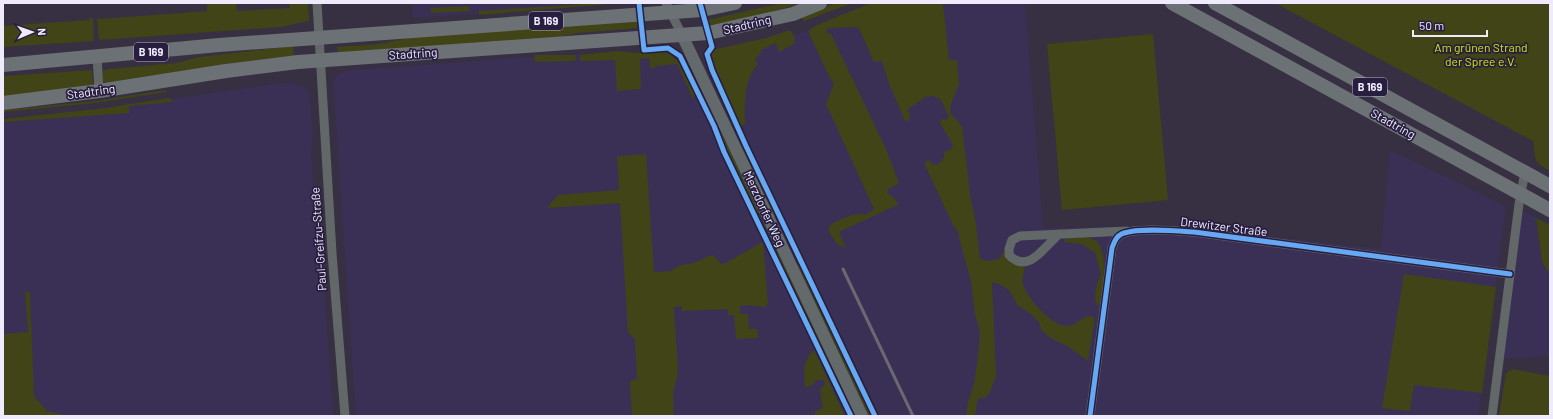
<svg xmlns="http://www.w3.org/2000/svg" width="1553" height="419" viewBox="0 0 1553 419" font-family="Barlow,sans-serif">
<rect width="100%" height="100%" fill="#363042"/>
<!-- built -->
<path fill="#3a3055" d="M 412,3 L 611,3 L 610,4 L 413,18 Z
M 871,3 L 1025,3 L 1043,228 L 1174,226 L 1381,249 L 1390,150 L 1506,206 L 1478,416 L 880,416 L 748,143 L 744,131 L 740,95 L 757,47 L 808,31 L 817,25 Z
M 624,52 L 641,54 L 669,53 L 681,68 L 694,91 L 849,416 L 356,416 L 333,80 L 344,71 L 499,59 Z
M 289,82 L 305,87 L 309,92 L 313,134 L 311,156 L 317,239 L 322,258 L 333,416 L 3,416 L 3,119 L 98,109 Z
M 1521,211 L 1536,218 L 1542,261 L 1550,274 L 1550,356 L 1503,359 Z"/>
<!-- green -->
<path fill="#404416" d="M 207,3 L 236,3 L 237,11 L 290,8 L 290,3 L 308,3 L 309,19 L 308,21 L 281,27 L 99,40 L 97,18 L 100,18 L 100,19 L 207,11 Z
M 599,3 L 624,3 L 479,15 L 479,11 Z
M 782,3 L 801,3 C 771,13 739,21 708,25 L 707,20 Z
M 836,3 L 853,3 L 804,21 L 802,17 L 804,15 Z
M 871,3 L 943,3 L 949,60 L 957,60 L 959,84 L 951,104 L 950,113 L 962,126 L 970,194 L 976,224 L 980,259 L 988,261 L 999,259 L 1003,252 L 1008,260 L 1025,268 C 1023,274 1021,283 1025,289 C 1030,301 1052,325 1065,326 C 1075,327 1081,317 1090,316 L 1095,318 L 1088,361 L 1067,346 L 1051,338 L 1042,331 L 1039,322 L 1030,313 L 1018,306 L 1009,290 L 999,284 L 992,282 L 996,376 L 990,392 L 985,398 L 978,398 L 975,416 L 966,416 L 968,402 L 974,384 L 979,349 L 980,332 L 975,314 L 971,281 L 959,238 L 959,233 L 954,227 L 924,163 L 929,160 L 933,165 C 944,163 943,159 945,151 L 951,150 L 953,145 L 940,123 L 942,119 L 947,120 L 949,117 L 941,100 L 934,96 L 925,97 L 907,110 L 910,115 L 908,121 L 905,121 L 888,81 L 882,61 L 874,62 L 859,28 L 854,27 L 828,28 L 826,32 L 831,34 L 886,149 L 899,183 L 888,189 L 887,193 L 892,196 L 899,204 L 839,232 L 846,248 L 837,244 L 828,230 L 831,224 L 851,215 L 867,214 L 874,209 L 826,104 L 834,84 L 829,76 L 808,31 L 817,25 Z
M 1275,3 L 1550,3 L 1550,171 C 1532,161 1536,160 1533,141 Z
M 469,6 L 469,11 L 431,13 L 431,8 Z
M 90,18 L 93,18 L 94,41 L 3,47 L 3,26 L 89,20 Z
M 637,20 L 638,28 L 578,33 L 548,39 L 338,53 L 337,47 L 379,44 L 418,36 Z
M 790,30 L 795,37 L 794,44 L 779,52 L 776,43 L 761,50 L 761,53 L 755,59 L 758,64 C 744,78 744,106 745,124 L 741,127 C 734,112 708,67 711,52 L 717,49 L 766,38 Z
M 1153,34 L 1168,200 L 1062,210 L 1047,44 Z
M 293,46 L 294,57 L 107,83 L 102,81 L 102,71 L 109,69 L 177,63 L 199,57 Z
M 618,51 L 635,53 L 666,52 C 681,60 688,78 696,92 L 693,99 L 677,64 L 655,66 L 655,68 L 650,68 L 649,58 L 640,59 L 641,89 L 617,91 L 615,60 L 580,61 L 580,55 Z
M 534,55 L 575,55 L 576,61 L 535,62 Z
M 92,70 L 93,85 L 3,98 L 3,76 Z
M 165,90 L 166,92 L 96,103 L 3,112 L 3,110 L 96,101 Z
M 169,98 L 173,102 L 129,106 L 129,113 L 3,122 L 3,119 L 98,109 Z
M 721,132 L 759,210 L 756,214 L 734,169 L 719,133 Z
M 743,146 L 777,216 L 773,217 L 742,150 Z
M 646,154 L 654,272 L 672,271 C 678,263 687,266 695,262 C 702,260 705,257 713,255 L 722,265 L 763,242 L 768,304 L 764,307 L 750,305 L 740,306 L 740,314 L 748,314 L 749,329 L 757,329 L 758,338 L 736,339 L 734,315 L 728,315 L 728,309 L 682,311 L 682,306 L 674,307 L 678,373 L 673,393 L 674,416 L 632,416 L 630,381 L 637,379 L 635,339 L 628,332 L 620,203 L 547,208 L 558,195 L 619,190 L 617,156 Z
M 1536,218 L 1550,225 L 1550,274 L 1542,262 Z
M 1083,237 C 1087,238 1092,238 1095,240 C 1110,251 1102,288 1100,303 L 1097,306 C 1093,296 1096,284 1101,274 L 1095,253 L 1082,244 L 1064,242 L 1065,239 Z
M 775,253 L 779,254 L 837,374 L 835,379 Z
M 800,264 L 801,266 L 873,416 L 868,416 L 797,269 L 798,265 Z
M 1404,274 L 1496,287 L 1482,393 L 1414,385 L 1410,411 L 1382,408 Z
M 25,292 L 30,292 L 34,396 L 47,411 L 69,416 L 3,416 L 3,334 L 28,332 Z
M 814,350 L 845,416 L 815,416 L 815,412 L 823,408 L 820,390 L 825,384 L 824,380 L 816,380 L 811,386 L 805,387 C 804,371 802,362 814,350 Z
M 1549,356 L 1550,356 L 1550,416 L 1499,416 L 1506,373 L 1513,369 L 1549,376 Z"/>
<g fill="none" stroke-linecap="round" stroke-linejoin="round">
<!-- street -->
<path stroke="#626768" stroke-width="9" d="M 317,3 L 332,253 L 345,416
M 666,3 L 682,35
M 97,56 L 99,91
M 1059,234 C 1044,247 1028,275 1009,255 L 1009,249 L 1012,240 L 1020,236 L 1127,231
M 1090,416 L 1112,248 C 1114,243 1115,238 1120,235 C 1132,227 1178,231 1194,232 L 1510,274
M 1492,416 L 1519,204 L 1525,172"/>
<!-- secondary -->
<path stroke="#646a6c" stroke-width="12" d="M 682,35 L 862,416"/>
<!-- primary -->
<path stroke="#6c7175" stroke-width="14" d="M 1172,3 L 1550,210
M 1215,3 L 1550,186
M 3,65 L 219,45 L 702,10 L 735,3
M 3,103 L 99,91 L 226,71 L 298,62 L 708,33 L 793,14 L 820,3"/>
<!-- rail -->
<path stroke="#696971" stroke-width="3" d="M 843,269 L 913,416"/>
<!-- cycleway casing -->
<g stroke="#281e3f" stroke-width="8">
<path id="cycleway" d="M 639,3 L 644,50 L 668,48 L 680,56 L 714,126 L 724,152 L 851,416
M 700,3 L 712,47 L 707,54 L 712,70 L 746,146 L 875,416
M 1090,416 L 1112,248 C 1114,243 1115,238 1120,235 C 1132,227 1178,231 1194,232 L 1510,274"/>
</g>
<!-- cycleway -->
<use href="#cycleway" stroke="#66a8f1" stroke-width="5"/>
</g>
<g text-anchor="middle" stroke-width="3.5" stroke-linejoin="round" paint-order="stroke">
<!-- shield labels -->
<g fill="#281e3f" stroke="#b3aec4" stroke-width="1">
<rect x="529" y="12" width="34" height="18" rx="3"/>
<rect x="134" y="43" width="34" height="18" rx="3"/>
<rect x="1353" y="78" width="34" height="18" rx="3"/>
</g>
<g font-size="11" font-weight="bold" fill="#efebfd">
<text x="546" y="25">B 169</text>
<text x="151" y="56">B 169</text>
<text x="1370" y="91">B 169</text>
</g>
<!-- street labels -->
<g font-size="12" fill="#efebfd" stroke="#281e3f">
<text transform="translate(747 25) rotate(-13)" y="4">Stadtring</text>
<text transform="translate(413 54) rotate(-4)" y="4">Stadtring</text>
<text transform="translate(91 92) rotate(-8)" y="4">Stadtring</text>
<text transform="translate(1393 124) rotate(29)" y="4">Stadtring</text>
<text transform="translate(764 209) rotate(65)" y="4">Merzdorfer Weg</text>
<text transform="translate(1224 227) rotate(7)" y="4">Drewitzer Straße</text>
<text transform="translate(319 239) rotate(-94)" y="4">Paul-Greifzu-Straße</text>
</g>
<!-- park labels -->
<g font-size="12" fill="#d2e60d" stroke="#281e3f">
<text x="1481" y="52">Am grünen Strand<tspan x="1481" dy="14">der Spree e.V.</tspan></text>
</g>
</g>
<!-- border -->
<rect width="1553" height="419" fill="none" stroke="#efebfd" stroke-width="8"/>
<!-- north arrow -->
<g transform="translate(32 32) rotate(88)" stroke="#281e3f" stroke-width="3" paint-order="stroke">
<path d="M0-3L7 15L0 10L-7 15Z" fill="#efebfd"/>
<text y="-6" font-size="11" font-weight="bold" text-anchor="middle" fill="#efebfd">N</text>
</g>
<!-- scale -->
<path d="M1413 30v6h74v-6" fill="none" stroke="#efebfd" stroke-width="2"/>
<text x="1419" y="30" font-size="12" fill="#efebfd" stroke="#281e3f" stroke-width="3" paint-order="stroke">50 m</text>
</svg>
